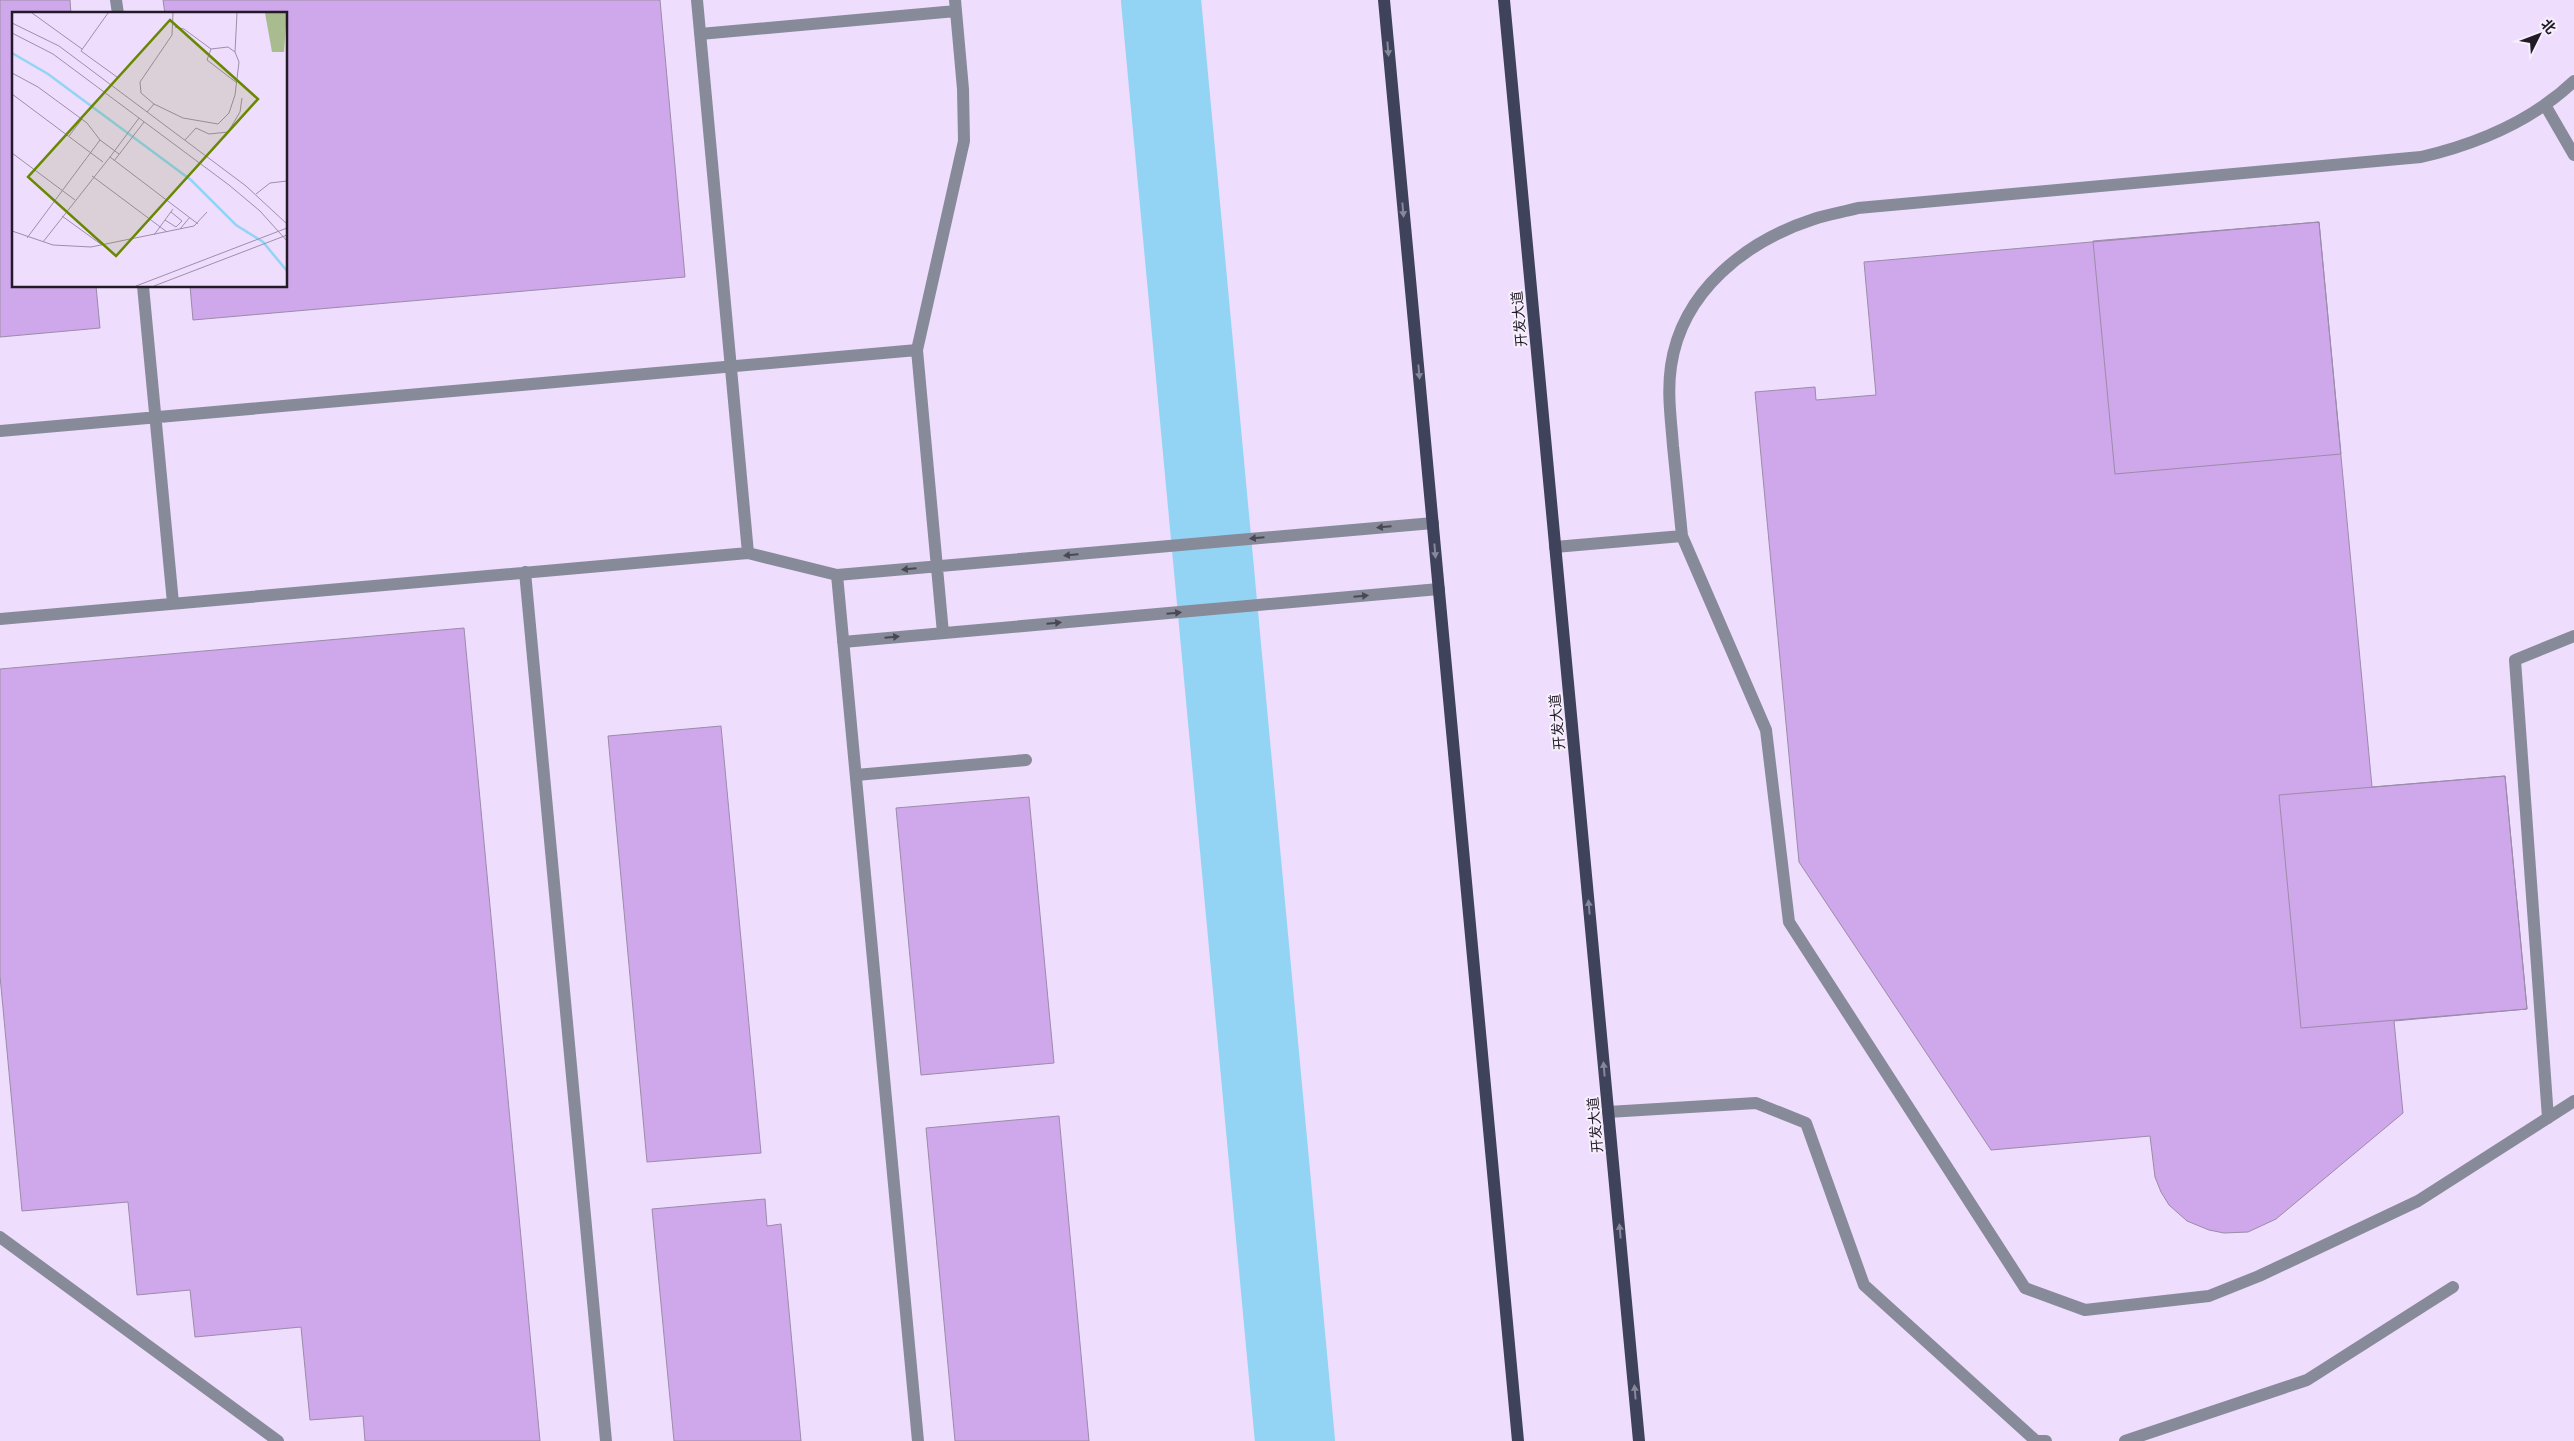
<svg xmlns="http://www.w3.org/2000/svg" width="2574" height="1441" viewBox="0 0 2574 1441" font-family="'Noto Serif','Noto Sans SC',serif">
<rect width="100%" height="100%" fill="#efddfe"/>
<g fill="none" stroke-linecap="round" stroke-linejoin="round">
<!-- river -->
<path stroke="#93d4f5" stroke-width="80" d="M 1161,0 L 1295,1441"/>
</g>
<!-- building -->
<path fill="#cea8ea" stroke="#9c8ba9" d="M 0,0 L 70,0 L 71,14 L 14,14 L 14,286 L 96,286 L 100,328 L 0,337 Z
M 163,0 L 660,0 L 685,277 L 193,320 L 190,286 L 286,286 L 286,14 L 165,14 Z
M 2319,222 L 2341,454 L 2115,474 L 2093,241 Z
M 2319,222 L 2372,787 L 2505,776 L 2527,1009 L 2394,1021 L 2403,1113 L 2276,1219 L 2248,1232 L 2224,1233 L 2209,1230 L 2187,1221 L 2169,1205 L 2161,1192 L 2155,1177 L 2150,1136 L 1991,1150 L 1799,862 L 1755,392 L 1815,387 L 1816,400 L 1876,395 L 1864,262 Z
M 464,628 L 540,1441 L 365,1441 L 363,1416 L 310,1420 L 301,1327 L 195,1337 L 190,1290 L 137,1295 L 128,1202 L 22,1211 L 0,976 L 0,669 Z
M 721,726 L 761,1153 L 647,1162 L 608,736 Z
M 2505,776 L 2527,1009 L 2301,1028 L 2279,795 Z
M 1029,797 L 1054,1063 L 921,1075 L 896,808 Z
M 1059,1116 L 1089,1441 L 955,1441 L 926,1128 Z
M 765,1199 L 767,1226 L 781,1224 L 801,1441 L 674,1441 L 652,1209 Z"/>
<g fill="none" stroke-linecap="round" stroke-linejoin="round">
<!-- minor -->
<path stroke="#878b99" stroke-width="12" d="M 116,0 L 118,14
M 697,0 L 748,553
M 700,34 L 956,11
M 2545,105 L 2574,155
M 143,286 L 173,603
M 0,431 L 917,350
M 1682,536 L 1766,730 L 1789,922 L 2025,1288 L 2085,1310 L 2209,1296 L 2259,1276 L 2418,1201 L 2574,1101
M 1555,547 L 1682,536 C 1679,506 1676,476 1673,446 C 1671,419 1667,393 1671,366 C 1682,291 1746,241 1814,219 C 1828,214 1844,212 1858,208 L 2421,157 C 2477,144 2531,122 2574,81
M 525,572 L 606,1441
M 837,575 L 1433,523
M 0,619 L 748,553 L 837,575 L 918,1441
M 943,633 L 917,350 L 964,141 L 963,89 L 955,0
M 843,642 L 1439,589
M 856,775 L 1026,760
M 1608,1112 L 1756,1103 L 1806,1123 L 1864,1285 L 2036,1441 L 2046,1441
M 2548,1118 L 2515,660 L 2574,636
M 0,1237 L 278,1441
M 2125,1441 L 2307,1380 L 2453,1287"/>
<!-- major -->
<path stroke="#3e425a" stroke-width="12" d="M 1384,0 L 1518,1441
M 1504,0 L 1639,1441"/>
</g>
<!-- one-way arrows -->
<defs><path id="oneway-solid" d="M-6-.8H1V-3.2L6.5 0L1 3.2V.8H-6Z" transform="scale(1.25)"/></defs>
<g fill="#88879b">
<use href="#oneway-solid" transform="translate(1388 49) rotate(85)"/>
<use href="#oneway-solid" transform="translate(1403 210) rotate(85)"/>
<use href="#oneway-solid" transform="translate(1419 372) rotate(85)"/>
<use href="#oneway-solid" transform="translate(1435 551) rotate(85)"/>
<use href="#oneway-solid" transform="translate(1589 907) rotate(-95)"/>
<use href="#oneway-solid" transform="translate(1604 1069) rotate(-95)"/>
<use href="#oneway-solid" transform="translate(1620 1231) rotate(-95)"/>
<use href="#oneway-solid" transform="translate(1635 1392) rotate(-95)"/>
</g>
<g fill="#4a4855">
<use href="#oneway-solid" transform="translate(1384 527) rotate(175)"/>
<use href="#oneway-solid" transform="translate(1257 538) rotate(175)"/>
<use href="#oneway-solid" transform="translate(1071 555) rotate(175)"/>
<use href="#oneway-solid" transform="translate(909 569) rotate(175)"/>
<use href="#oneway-solid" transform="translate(1361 596) rotate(-5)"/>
<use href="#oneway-solid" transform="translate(1174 613) rotate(-5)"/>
<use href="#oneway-solid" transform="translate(1054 623) rotate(-5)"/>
<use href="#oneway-solid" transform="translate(892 637) rotate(-5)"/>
</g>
<g text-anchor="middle" stroke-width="4" stroke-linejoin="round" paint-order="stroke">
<!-- street labels -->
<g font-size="14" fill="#221b27" stroke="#f6effc">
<text transform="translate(1519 319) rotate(-95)" y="5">开发大道</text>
<text transform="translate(1557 722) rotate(-95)" y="5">开发大道</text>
<text transform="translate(1595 1125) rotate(-95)" y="5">开发大道</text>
</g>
</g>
<!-- overview -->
<g transform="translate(12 12)">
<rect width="275" height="275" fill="#efddfe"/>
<path d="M 253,1 L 275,1 L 272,40 L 260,40 Z" fill="#a8bc90"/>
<path fill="none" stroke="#93d4f5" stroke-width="2.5" d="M 0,41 L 36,62 L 179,168 L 224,213 L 251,230 L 275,259"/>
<path fill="none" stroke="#9d8fa8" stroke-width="1" d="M 20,1 L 70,37M 96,1 L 69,39 L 105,65M 0,11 L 47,34 L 234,174 L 275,212M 0,21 L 41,42 L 217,173 L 248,199 L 275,229M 199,37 L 195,48 L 225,71M 223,40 L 225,1M 0,61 L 26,75 L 75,111 L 88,128 L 107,142M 0,82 L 91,150M 142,92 L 171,106 L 206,112 L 217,101 L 223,83 L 227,50 L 223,40 L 216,35 L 199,37 L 172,17 L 163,15M 135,100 L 142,92 L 129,81 L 128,70 L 160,23 L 161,1M 57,124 L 70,107M 173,128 L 184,116 L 197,122 L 216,120 L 228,100 L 230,86M 0,141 L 63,188M 98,145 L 127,106M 102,149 L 132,110M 80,164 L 155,220M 244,182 L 258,171 L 275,169M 50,204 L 90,233M 153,208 L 164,215 L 170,209 L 159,200M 168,217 L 178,205M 0,219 L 41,233 L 79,235 L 182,214 L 195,200M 142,223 L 161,197M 15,226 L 88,128M 31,230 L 98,145 L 186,212M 124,274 L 275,216M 142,274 L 275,223"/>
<path fill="#698801" fill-opacity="0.15" stroke="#698801" stroke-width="2.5" d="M 158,8 L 246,87 L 104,244 L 16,165 Z"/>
<rect width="275" height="275" fill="none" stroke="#221b27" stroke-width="2.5"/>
</g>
<!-- north arrow -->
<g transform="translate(2539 35) rotate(48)" stroke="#f6effc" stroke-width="4" paint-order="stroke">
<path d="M0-4L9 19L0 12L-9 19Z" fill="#221b27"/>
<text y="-8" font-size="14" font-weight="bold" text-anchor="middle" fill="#221b27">北</text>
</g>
</svg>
